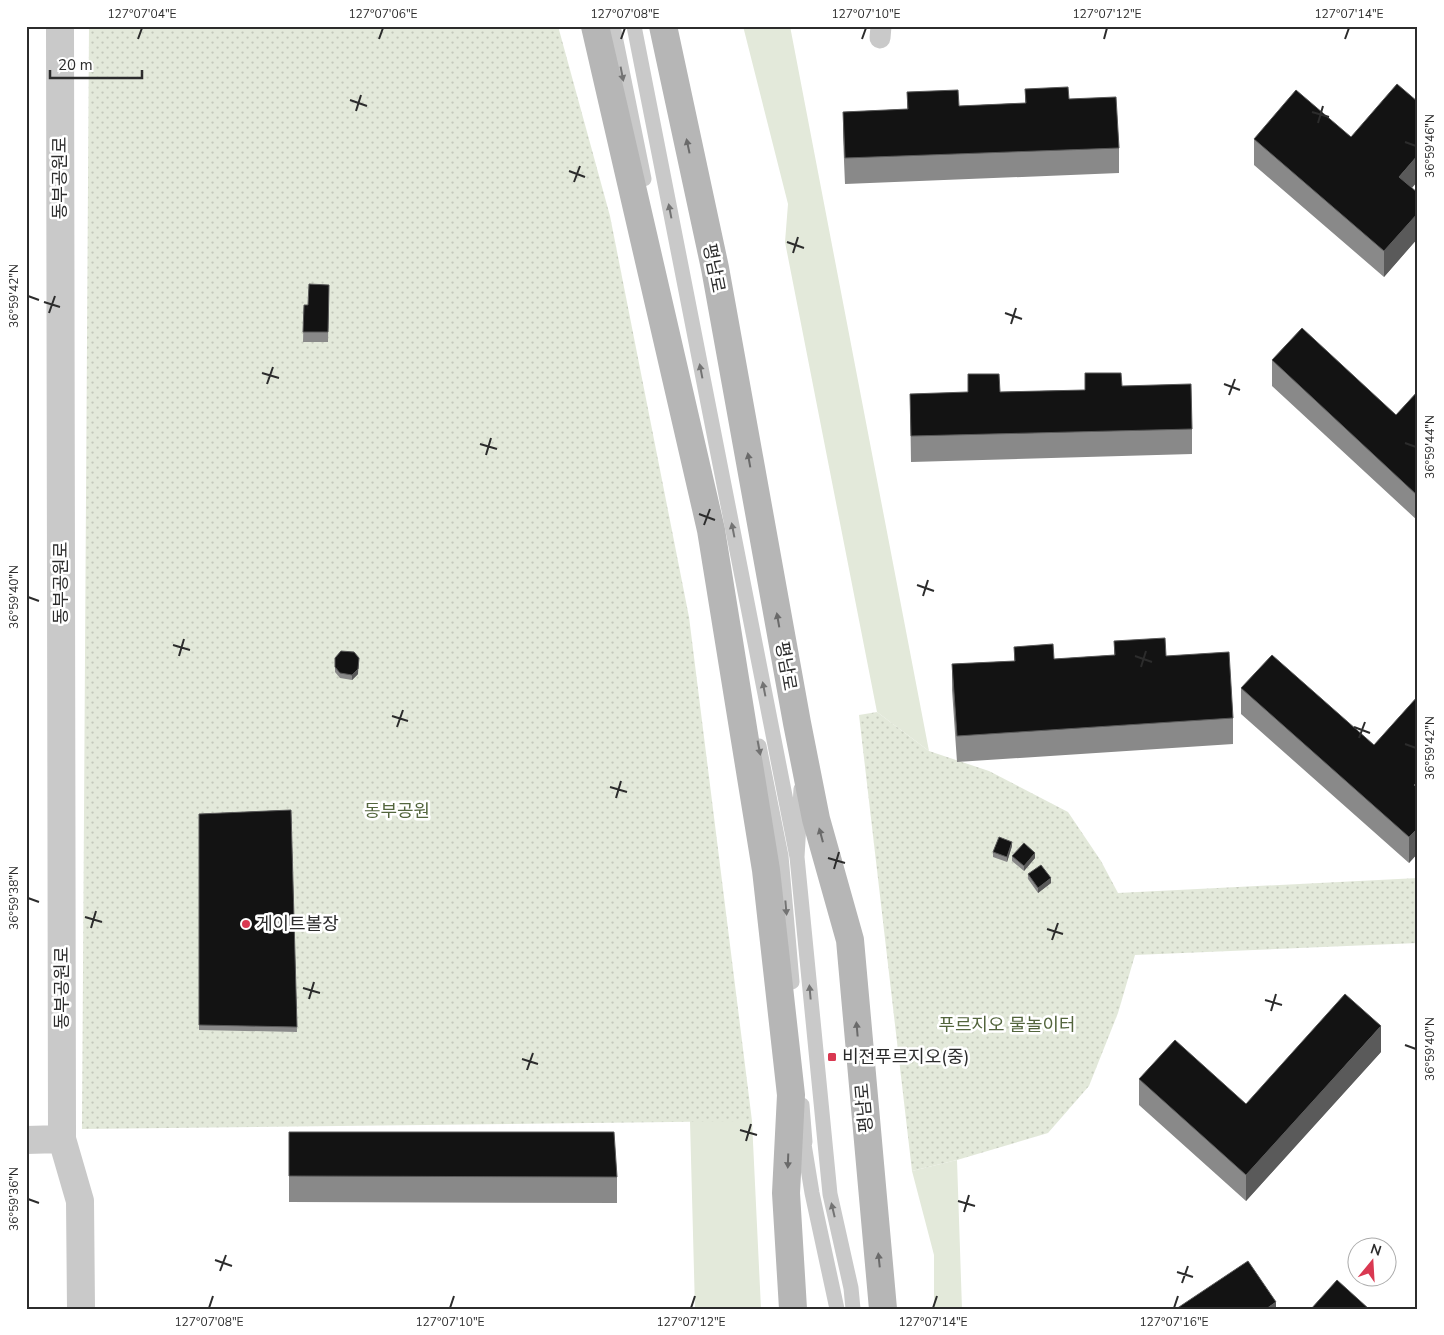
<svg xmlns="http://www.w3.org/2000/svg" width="1444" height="1335" viewBox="0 0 1444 1335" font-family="'Nunito Sans','Noto Sans KR',sans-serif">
<defs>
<pattern id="park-dots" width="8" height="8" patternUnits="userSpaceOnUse" patternTransform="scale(1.25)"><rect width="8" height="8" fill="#e3e9da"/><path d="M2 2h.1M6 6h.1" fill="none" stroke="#c3c8bb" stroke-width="1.8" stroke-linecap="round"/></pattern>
</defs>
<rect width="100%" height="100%" fill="#fff"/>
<!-- grass -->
<path fill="#e3e9da" d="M 743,26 L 790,26 L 929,751 L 877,712 L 785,242 L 788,204 Z
M 690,1121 L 752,1121 L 761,1309 L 695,1309 Z
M 957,1160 L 962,1309 L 934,1309 L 934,1255 L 912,1171 Z"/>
<!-- park -->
<path fill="url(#park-dots)" d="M 89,26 L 558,26 L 610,216 L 689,617 L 752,1121 L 82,1129 Z
M 877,712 L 929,751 L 989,771 L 1068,812 L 1101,861 L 1118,893 L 1418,878 L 1418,943 L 1135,955 L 1118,1013 L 1089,1086 L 1048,1133 L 957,1160 L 912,1171 L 859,715 Z"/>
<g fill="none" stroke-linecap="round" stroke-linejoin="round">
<!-- service -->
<path stroke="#c9c9c9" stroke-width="15" d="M 613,26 L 644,179
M 634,26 L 797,857
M 759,746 L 781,856 L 792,982
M 801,789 L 797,857 L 830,1194 L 851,1288 L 853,1309
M 802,1105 L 805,1142
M 802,1132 L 812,1193 L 837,1309"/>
<!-- pedestrian -->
<path stroke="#c9c9c9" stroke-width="21" d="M 880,38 L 881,26"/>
<!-- minor -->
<path stroke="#c9c9c9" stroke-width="28" d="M 62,1139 L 80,1201 L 81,1309
M 26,1140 L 62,1139 L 60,26"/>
<!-- secondary -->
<path stroke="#b6b6b6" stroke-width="28" d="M 595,26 L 711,530 L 766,870 L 791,1095 L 786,1193 L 793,1309
M 663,26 L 715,268 L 797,723 L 816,819 L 850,940 L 883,1309"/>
</g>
<!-- wall -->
<path fill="#898989" d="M 1025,89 L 1069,99 L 1119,148 L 1119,173 L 845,184 L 843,137 L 843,112 L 907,109 L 907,92 L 959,106 L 1025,103 Z
M 1351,137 L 1418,193 L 1418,238 L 1384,277 L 1254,165 L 1254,139 Z
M 329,285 L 328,342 L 303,342 L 304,305 L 308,305 Z
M 1272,360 L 1396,415 L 1418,391 L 1418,521 L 1272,386 Z
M 1122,386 L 1192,429 L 1192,454 L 911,462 L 910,394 L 1085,390 Z
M 1114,641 L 1166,656 L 1233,718 L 1233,744 L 957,762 L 952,690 L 952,664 L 1014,661 L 1014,647 L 1054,659 L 1114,655 Z
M 335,658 L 358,674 L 352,680 L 340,678 L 335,672 Z
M 1241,688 L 1374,745 L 1418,696 L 1418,853 L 1409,863 L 1241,714 Z
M 291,810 L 297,1032 L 199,1030 L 199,814 Z
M 1012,846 L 1007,862 L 993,857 L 993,852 Z
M 1012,856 L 1035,858 L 1024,871 L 1012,861 Z
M 1028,874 L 1051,883 L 1038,893 L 1028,879 Z
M 1381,1052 L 1246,1201 L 1139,1105 L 1139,1079 L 1246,1104 Z
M 289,1132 L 617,1177 L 617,1203 L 289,1202 Z"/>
<!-- shaded-wall -->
<path fill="#5a5a5a" d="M 1418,155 L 1418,181 L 1399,203 L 1399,177 Z
M 1418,213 L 1418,238 L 1384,277 L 1384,251 Z
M 359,658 L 358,674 L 352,680 L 352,675 Z
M 1418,781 L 1418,806 L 1414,785 Z
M 1418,828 L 1418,853 L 1409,863 L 1409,837 Z
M 1012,842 L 1012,846 L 1007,862 L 1007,857 Z
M 1035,853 L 1035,858 L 1024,871 L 1024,866 Z
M 1051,878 L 1051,883 L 1038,893 L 1038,888 Z
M 1381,1026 L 1381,1052 L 1246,1201 L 1246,1175 Z
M 1276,1302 L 1276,1309 L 1266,1309 Z"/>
<!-- building -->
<path fill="#131313" stroke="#5a5a5a" d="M 1397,84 L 1418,102 L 1418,155 L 1399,177 L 1418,193 L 1418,213 L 1384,251 L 1254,139 L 1296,90 L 1351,137 Z
M 1068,87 L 1069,99 L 1116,97 L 1119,148 L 845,158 L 843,112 L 908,109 L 907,92 L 958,90 L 959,106 L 1026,103 L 1025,89 Z
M 309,284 L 329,285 L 328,332 L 303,332 L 304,305 L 308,305 Z
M 1302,328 L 1396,415 L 1418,391 L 1418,496 L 1272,360 Z
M 1085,373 L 1121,373 L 1122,386 L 1191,384 L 1192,429 L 911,436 L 910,394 L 968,392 L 968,374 L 999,374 L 1000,392 L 1085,390 Z
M 1165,638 L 1166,656 L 1229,652 L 1233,718 L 957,736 L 952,664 L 1015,661 L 1014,647 L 1053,644 L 1054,659 L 1115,655 L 1114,641 Z
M 341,651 L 354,652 L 359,658 L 358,669 L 352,675 L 340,673 L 335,667 L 335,658 Z
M 1272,655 L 1374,745 L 1418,696 L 1418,781 L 1414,785 L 1418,789 L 1418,828 L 1409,837 L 1241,688 Z
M 291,810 L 297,1027 L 199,1025 L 199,814 Z
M 999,837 L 1012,842 L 1007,857 L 993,852 Z
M 1024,843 L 1035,853 L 1024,866 L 1012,856 Z
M 1041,865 L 1051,878 L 1038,888 L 1028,874 Z
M 1345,994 L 1381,1026 L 1246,1175 L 1139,1079 L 1175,1040 L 1246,1104 Z
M 289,1132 L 614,1132 L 617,1177 L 289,1176 Z
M 1248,1261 L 1276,1302 L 1266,1309 L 1176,1309 Z
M 1337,1280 L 1369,1309 L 1311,1309 Z"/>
<!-- one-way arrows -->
<defs><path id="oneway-solid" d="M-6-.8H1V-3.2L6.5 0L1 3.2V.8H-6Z" transform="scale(1.25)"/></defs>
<g fill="#737373">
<use href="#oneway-solid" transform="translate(622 74) rotate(79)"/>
<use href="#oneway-solid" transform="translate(670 211) rotate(-101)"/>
<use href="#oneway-solid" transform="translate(701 371) rotate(-101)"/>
<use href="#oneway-solid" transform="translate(733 530) rotate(-101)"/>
<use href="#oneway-solid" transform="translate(764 689) rotate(-101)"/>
<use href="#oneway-solid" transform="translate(759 748) rotate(79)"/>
<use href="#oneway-solid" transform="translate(786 908) rotate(85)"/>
<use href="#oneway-solid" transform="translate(810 992) rotate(-95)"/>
<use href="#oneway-solid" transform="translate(833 1210) rotate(-103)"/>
</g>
<g fill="#6a6a6a">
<use href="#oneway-solid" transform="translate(688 146) rotate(-102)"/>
<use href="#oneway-solid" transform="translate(749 460) rotate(-100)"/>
<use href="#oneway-solid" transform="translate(778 620) rotate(-100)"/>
<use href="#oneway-solid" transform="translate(821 835) rotate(-105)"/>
<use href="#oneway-solid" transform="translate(857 1029) rotate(-95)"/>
<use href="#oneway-solid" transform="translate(788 1161) rotate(92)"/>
<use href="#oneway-solid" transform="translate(879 1260) rotate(-96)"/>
</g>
<!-- ticks -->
<path fill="none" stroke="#2c2c2c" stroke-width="2" d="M 138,39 L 142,28M 379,39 L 383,28M 621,39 L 625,28M 862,39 L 866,28M 1104,39 L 1107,28M 1345,39 L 1349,28M 350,100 L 367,106M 356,111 L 361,95M 1312,112 L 1329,117M 1318,123 L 1323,106M 1405,142 L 1416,146M 569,171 L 585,177M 574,182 L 580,166M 787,242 L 804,248M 793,253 L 798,237M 28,296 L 39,300M 44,302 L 60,307M 49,313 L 55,296M 1005,313 L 1022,319M 1011,324 L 1016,308M 262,373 L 279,378M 267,384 L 273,367M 1224,384 L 1240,390M 1229,395 L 1235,379M 1405,443 L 1416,447M 480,444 L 497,449M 486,455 L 491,438M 699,514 L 715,520M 704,525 L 710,509M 917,585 L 934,591M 923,596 L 928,580M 28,597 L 39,601M 173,645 L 190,650M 179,656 L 184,639M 1135,656 L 1152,662M 1141,667 L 1146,651M 392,716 L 408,721M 397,727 L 403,710M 1354,727 L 1370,733M 1359,738 L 1365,722M 1405,744 L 1416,748M 610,787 L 627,792M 616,798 L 621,781M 828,858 L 845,863M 834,869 L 839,852M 28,898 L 39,902M 85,917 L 102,922M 91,928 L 96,911M 1047,929 L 1063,934M 1052,940 L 1058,923M 303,988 L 320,993M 309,999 L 314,982M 1265,1000 L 1282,1005M 1271,1011 L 1276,994M 1405,1045 L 1416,1049M 522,1059 L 538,1064M 527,1070 L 533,1053M 740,1130 L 757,1135M 746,1141 L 751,1124M 28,1199 L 39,1203M 958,1201 L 975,1206M 964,1212 L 969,1195M 215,1260 L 232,1266M 220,1271 L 226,1255M 1177,1272 L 1193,1277M 1182,1283 L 1188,1266M 209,1308 L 213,1296M 450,1308 L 454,1296M 691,1308 L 695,1296M 933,1308 L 937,1296M 1174,1308 L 1178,1296"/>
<!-- markers -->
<g fill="#d93851" stroke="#fff" stroke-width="2">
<circle cx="246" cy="924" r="5"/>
<rect x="827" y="1052" width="10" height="10" rx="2.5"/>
</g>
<g text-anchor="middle" stroke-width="5" stroke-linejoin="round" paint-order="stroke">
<!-- street labels -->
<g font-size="18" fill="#2c2c2c" stroke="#fff">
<text transform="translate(60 178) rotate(-90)" y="6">동부공원로</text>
<text transform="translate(714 268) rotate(79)" y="6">평남로</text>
<text transform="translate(61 583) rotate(-90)" y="6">동부공원로</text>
<text transform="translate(786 666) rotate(80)" y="6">평남로</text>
<text transform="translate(62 988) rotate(-90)" y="6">동부공원로</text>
<text transform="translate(864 1108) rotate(-95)" y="6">평남로</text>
</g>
<!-- park labels -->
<g font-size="18" fill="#53653d" stroke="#fff">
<text x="397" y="817">동부공원</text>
<text x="1007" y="1031">푸르지오 물놀이터</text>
</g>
<!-- poi labels -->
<g font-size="18" fill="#2c2c2c" stroke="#fff" text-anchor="start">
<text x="256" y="930">게이트볼장</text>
<text x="842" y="1063">비전푸르지오(중)</text>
</g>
</g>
<!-- border -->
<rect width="1444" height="1335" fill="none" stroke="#ffffff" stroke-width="55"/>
<!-- north arrow -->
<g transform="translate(1372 1262) rotate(18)"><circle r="24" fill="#ffffff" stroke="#ababab"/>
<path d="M0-4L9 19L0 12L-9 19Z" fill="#d93851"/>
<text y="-8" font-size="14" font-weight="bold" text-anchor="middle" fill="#2c2c2c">N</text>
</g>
<!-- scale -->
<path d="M50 70v8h92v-8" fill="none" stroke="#2c2c2c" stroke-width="2.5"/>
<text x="58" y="70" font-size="15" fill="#2c2c2c" stroke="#ffffff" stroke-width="4" paint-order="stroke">20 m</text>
<rect x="28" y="28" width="1388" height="1280" fill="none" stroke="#2c2c2c" stroke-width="2"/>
<g font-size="12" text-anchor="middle" fill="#2c2c2c">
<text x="142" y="18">127°07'04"E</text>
<text x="383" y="18">127°07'06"E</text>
<text x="625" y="18">127°07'08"E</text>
<text x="866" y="18">127°07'10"E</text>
<text x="1107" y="18">127°07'12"E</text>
<text x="1349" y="18">127°07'14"E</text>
<text transform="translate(1430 146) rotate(-90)" y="4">36°59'46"N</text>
<text transform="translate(14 296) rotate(-90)" y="4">36°59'42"N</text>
<text transform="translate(1430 447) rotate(-90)" y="4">36°59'44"N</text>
<text transform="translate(14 597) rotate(-90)" y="4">36°59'40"N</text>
<text transform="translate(1430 748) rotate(-90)" y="4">36°59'42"N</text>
<text transform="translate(14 898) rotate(-90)" y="4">36°59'38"N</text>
<text transform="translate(1430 1049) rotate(-90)" y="4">36°59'40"N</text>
<text transform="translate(14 1199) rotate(-90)" y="4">36°59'36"N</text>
<text x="209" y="1326">127°07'08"E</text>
<text x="450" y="1326">127°07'10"E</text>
<text x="691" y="1326">127°07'12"E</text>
<text x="933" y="1326">127°07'14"E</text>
<text x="1174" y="1326">127°07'16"E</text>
</g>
</svg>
